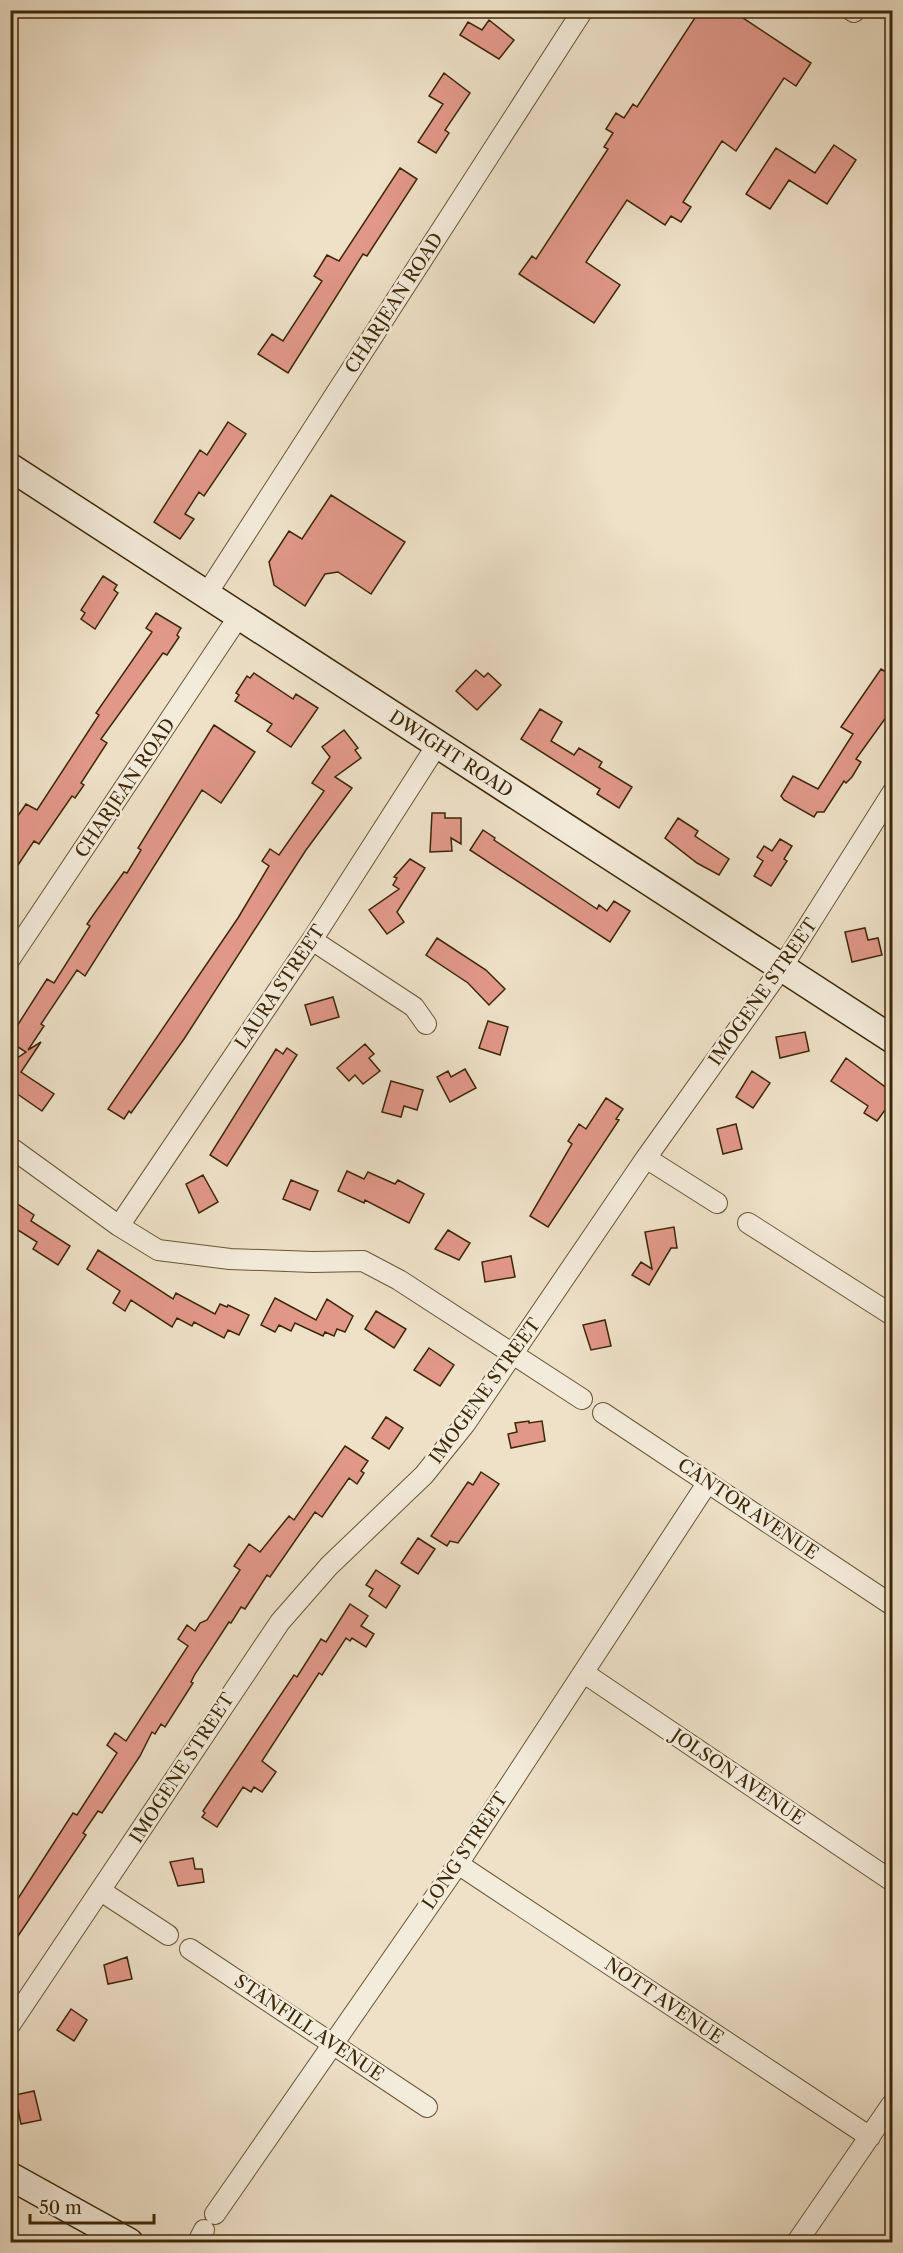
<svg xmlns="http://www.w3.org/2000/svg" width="903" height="2253" viewBox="0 0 903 2253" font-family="'Libre Caslon Text',serif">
<rect width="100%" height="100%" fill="#eee1c8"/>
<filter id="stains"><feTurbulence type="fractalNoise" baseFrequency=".00333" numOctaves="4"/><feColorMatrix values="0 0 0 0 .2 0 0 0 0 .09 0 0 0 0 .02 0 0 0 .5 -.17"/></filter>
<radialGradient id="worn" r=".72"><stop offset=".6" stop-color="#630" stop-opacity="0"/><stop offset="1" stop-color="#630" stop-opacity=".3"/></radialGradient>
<!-- building -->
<path fill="#e19889" stroke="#3c2707" stroke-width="1.5" d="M 700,10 L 731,10 L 811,63 L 796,86 L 784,78 L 736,151 L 722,141 L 683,202 L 691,207 L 681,222 L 671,216 L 665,225 L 627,200 L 586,262 L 620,285 L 594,323 L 519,274 L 532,256 L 536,259 L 608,149 L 604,147 L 613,133 L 606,129 L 616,113 L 624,118 L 633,104 L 637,107 Z
M 489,20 L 514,40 L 499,59 L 460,35 L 468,22 L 482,30 Z
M 444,73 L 470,93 L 445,130 L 449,133 L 436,153 L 418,142 L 443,104 L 429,96 Z
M 834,145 L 856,160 L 827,204 L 789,180 L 770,209 L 746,194 L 776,148 L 815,173 Z
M 400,168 L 417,179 L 367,256 L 363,254 L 288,373 L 258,354 L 272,334 L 283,341 L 322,281 L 314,276 L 327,255 L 339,261 Z
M 228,422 L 246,434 L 204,496 L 199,492 L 185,514 L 194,519 L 180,539 L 154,522 L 200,450 L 207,455 Z
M 331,495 L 405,542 L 371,594 L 338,572 L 325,574 L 305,606 L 274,585 L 269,562 L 289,531 L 302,539 Z
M 103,576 L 117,585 L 114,590 L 118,593 L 95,629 L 81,619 L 85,613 L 81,610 Z
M 156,613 L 181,628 L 177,635 L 179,637 L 167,655 L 163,653 L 101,739 L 107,743 L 81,783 L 84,785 L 75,798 L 72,796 L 39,844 L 34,841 L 10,877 L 10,827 L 26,804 L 37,810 L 99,715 L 96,713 L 152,632 L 146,628 Z
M 881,669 L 892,676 L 892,709 L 856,759 L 861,762 L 852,777 L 846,783 L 844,781 L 824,812 L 817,812 L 814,817 L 784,800 L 781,796 L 793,776 L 818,789 L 853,734 L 841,727 Z
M 476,670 L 484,677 L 488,673 L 501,685 L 477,710 L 456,691 Z
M 254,673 L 293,699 L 296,694 L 318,708 L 291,747 L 267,731 L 272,724 L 235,701 L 239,695 L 236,693 L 247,676 L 250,678 Z
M 540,709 L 562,722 L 551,741 L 574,755 L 579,748 L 602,762 L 599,767 L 632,787 L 619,808 L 597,794 L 600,789 L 521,739 Z
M 214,725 L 255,752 L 221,803 L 202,790 L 85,976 L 77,970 L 41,1024 L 44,1026 L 28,1050 L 41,1042 L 21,1072 L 54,1094 L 42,1111 L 16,1093 L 12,1087 L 10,1089 L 10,1063 L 26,1052 L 10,1042 L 10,1037 L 47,979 L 54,983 L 90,926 L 87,924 L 96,911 L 124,872 L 127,873 L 141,850 L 138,848 Z
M 344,730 L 358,748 L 355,750 L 361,758 L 335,777 L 352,788 L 306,850 L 184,1039 L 131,1113 L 129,1111 L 124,1119 L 108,1109 L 238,918 L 269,866 L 262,861 L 270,849 L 279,855 L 324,791 L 312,783 L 330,757 L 322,747 Z
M 432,813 L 445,813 L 445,818 L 461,818 L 461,844 L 451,838 L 452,851 L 430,852 Z
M 678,818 L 698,831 L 695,836 L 729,859 L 719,875 L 697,863 L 665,838 Z
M 483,830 L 495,838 L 494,840 L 597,909 L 599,905 L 607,911 L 614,901 L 630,911 L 610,942 L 470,850 Z
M 780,839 L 792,846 L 784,859 L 787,861 L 771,886 L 754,876 L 763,861 L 757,857 L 764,846 L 772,851 Z
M 410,859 L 425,868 L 397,912 L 404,922 L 387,934 L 369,910 L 399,889 L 393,885 L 397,878 L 394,877 Z
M 865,928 L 868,940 L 878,938 L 882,955 L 852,962 L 845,932 Z
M 437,938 L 486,970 L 505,989 L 489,1005 L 468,983 L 426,955 Z
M 333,997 L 339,1017 L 311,1025 L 305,1005 Z
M 488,1021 L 508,1027 L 500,1055 L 479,1048 Z
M 805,1032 L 809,1051 L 780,1058 L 776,1037 Z
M 365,1044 L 374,1054 L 369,1058 L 380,1071 L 363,1084 L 355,1075 L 349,1081 L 337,1068 Z
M 287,1048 L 297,1055 L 227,1166 L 210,1155 L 276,1049 L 283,1054 Z
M 846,1058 L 892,1092 L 892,1115 L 885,1110 L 877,1121 L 864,1113 L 868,1106 L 831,1081 Z
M 465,1069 L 476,1088 L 450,1102 L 437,1077 L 448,1071 L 451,1077 Z
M 752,1071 L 770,1083 L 753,1108 L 736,1097 Z
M 391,1081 L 423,1090 L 417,1110 L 404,1106 L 401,1117 L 382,1112 Z
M 606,1098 L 623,1109 L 616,1119 L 619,1120 L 548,1227 L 530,1216 L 572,1144 L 568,1141 L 579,1124 L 586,1129 Z
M 736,1124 L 742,1149 L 723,1154 L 717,1129 Z
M 347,1171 L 364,1179 L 368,1172 L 395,1184 L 398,1180 L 424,1194 L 409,1223 L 365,1200 L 364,1203 L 338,1191 Z
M 203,1175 L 218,1202 L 199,1213 L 186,1184 Z
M 291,1180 L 318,1191 L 310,1210 L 283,1199 Z
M 10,1199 L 34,1215 L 31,1221 L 70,1246 L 58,1265 L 33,1249 L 37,1242 L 10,1225 Z
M 674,1227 L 677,1248 L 671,1248 L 649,1285 L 632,1275 L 641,1262 L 652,1269 L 645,1232 Z
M 448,1230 L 470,1243 L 459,1260 L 435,1249 Z
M 98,1250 L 173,1299 L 176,1293 L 215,1314 L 220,1304 L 227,1307 L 228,1305 L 249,1315 L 239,1335 L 228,1330 L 224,1338 L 194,1322 L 192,1326 L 177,1318 L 172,1327 L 131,1300 L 125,1311 L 113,1303 L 120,1291 L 87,1269 Z
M 511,1256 L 515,1277 L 485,1282 L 482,1262 Z
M 275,1298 L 316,1320 L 327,1299 L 353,1316 L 345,1332 L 337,1329 L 334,1336 L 325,1332 L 323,1336 L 295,1323 L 291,1331 L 279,1325 L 275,1332 L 261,1325 Z
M 376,1311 L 406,1329 L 394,1348 L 365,1329 Z
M 605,1320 L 611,1346 L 591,1350 L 583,1325 Z
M 429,1348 L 454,1365 L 440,1386 L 414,1370 Z
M 386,1417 L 403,1428 L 389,1449 L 372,1438 Z
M 529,1421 L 529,1423 L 542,1421 L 545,1441 L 511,1448 L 508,1434 L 517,1432 L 515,1423 Z
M 345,1446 L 368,1461 L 361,1471 L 364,1473 L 357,1484 L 349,1478 L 322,1517 L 315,1512 L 270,1577 L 267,1575 L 245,1609 L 241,1607 L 231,1623 L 229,1622 L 195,1674 L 191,1682 L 193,1683 L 165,1727 L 161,1724 L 155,1734 L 152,1732 L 140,1756 L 102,1813 L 98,1811 L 83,1833 L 86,1835 L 10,1948 L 10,1911 L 73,1813 L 77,1815 L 117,1753 L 107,1745 L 115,1733 L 126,1741 L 188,1646 L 178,1639 L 187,1625 L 195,1631 L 200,1623 L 207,1620 L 240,1570 L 234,1566 L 249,1544 L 260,1552 L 289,1516 L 294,1520 Z
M 481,1472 L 499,1484 L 458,1543 L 450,1541 L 447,1546 L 431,1536 L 468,1482 L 473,1485 Z
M 418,1538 L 435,1549 L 418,1574 L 401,1563 Z
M 376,1570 L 400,1586 L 386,1608 L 369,1596 L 373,1589 L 366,1585 Z
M 350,1604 L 368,1616 L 361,1626 L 374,1634 L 366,1647 L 352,1638 L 350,1641 L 346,1638 L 322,1675 L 319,1673 L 262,1761 L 276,1772 L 262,1792 L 254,1787 L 251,1792 L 243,1787 L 217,1827 L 202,1817 L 205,1813 L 203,1811 L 294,1675 L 297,1677 L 321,1639 L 326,1642 Z
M 193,1858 L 195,1869 L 202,1869 L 204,1882 L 178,1886 L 170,1862 Z
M 127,1957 L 132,1979 L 108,1984 L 104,1965 Z
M 71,2009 L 87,2020 L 74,2041 L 57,2030 Z
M 34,2091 L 41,2120 L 21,2124 L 15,2095 Z"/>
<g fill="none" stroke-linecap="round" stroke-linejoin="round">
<!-- street casing -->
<g stroke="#685637" stroke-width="22">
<path id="street" d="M 851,10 L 854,12
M 206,595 L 583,10
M 312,940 L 414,1007 L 426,1024
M 10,959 L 239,616
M 10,1147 L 119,1226 L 158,1250 L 230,1259 L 313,1262 L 363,1261 L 399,1280 L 582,1399
M 646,1158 L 717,1203
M 748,1223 L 892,1315
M 119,1226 L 312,940 L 437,745
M 603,1413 L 892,1605
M 584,1673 L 892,1881
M 458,1864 L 870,2137
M 101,1891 L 168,1935
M 190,1949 L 427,2107
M 10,2025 L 280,1622 L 329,1566 L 424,1475 L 465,1424 L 646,1158 L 781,969 L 892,793
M 215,2214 L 458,1864 L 708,1482
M 198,2242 L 204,2230
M 797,2242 L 892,2104"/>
</g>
<!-- secondary casing -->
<g stroke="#3c2707" stroke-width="30">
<path id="secondary" d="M 10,467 L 892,1039
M 10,2176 L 129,2242"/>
</g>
<!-- street -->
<use href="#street" stroke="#f4ecdb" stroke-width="20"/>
<!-- secondary -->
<use href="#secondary" stroke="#f4ecdb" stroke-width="27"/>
</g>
<g text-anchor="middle" stroke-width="5" stroke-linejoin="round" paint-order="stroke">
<!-- street labels -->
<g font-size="18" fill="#3c2707" stroke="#f4ecdb">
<text transform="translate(394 303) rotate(-57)" y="6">CHARJEAN ROAD</text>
<text transform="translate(451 754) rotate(33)" y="6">DWIGHT ROAD</text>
<text transform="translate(125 788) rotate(-56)" y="6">CHARJEAN ROAD</text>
<text transform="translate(280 987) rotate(-56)" y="6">LAURA STREET</text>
<text transform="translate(763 992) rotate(-55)" y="6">IMOGENE STREET</text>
<text transform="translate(485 1391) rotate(-54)" y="6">IMOGENE STREET</text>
<text transform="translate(748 1509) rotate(34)" y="6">CANTOR AVENUE</text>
<text transform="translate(182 1768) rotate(-57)" y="6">IMOGENE STREET</text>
<text transform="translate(738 1777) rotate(34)" y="6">JOLSON AVENUE</text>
<text transform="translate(465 1851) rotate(-56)" y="6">LONG STREET</text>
<text transform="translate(664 2001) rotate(34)" y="6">NOTT AVENUE</text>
<text transform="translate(309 2028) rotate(34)" y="6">STANFILL AVENUE</text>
</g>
</g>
<!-- margin -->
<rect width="903" height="2253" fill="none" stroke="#eee1c8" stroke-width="36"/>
<rect x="12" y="12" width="879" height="2229" fill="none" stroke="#3c2707" stroke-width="3"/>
<rect x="18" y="18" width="867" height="2217" fill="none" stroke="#3c2707" stroke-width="1.5"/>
<!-- scale -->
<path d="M30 2214v9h124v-9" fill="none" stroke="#3c2707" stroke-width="3"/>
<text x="39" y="2214" font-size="18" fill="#3c2707" stroke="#f4ecdb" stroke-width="4.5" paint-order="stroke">50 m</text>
<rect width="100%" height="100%" filter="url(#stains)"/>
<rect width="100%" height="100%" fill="url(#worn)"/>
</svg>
